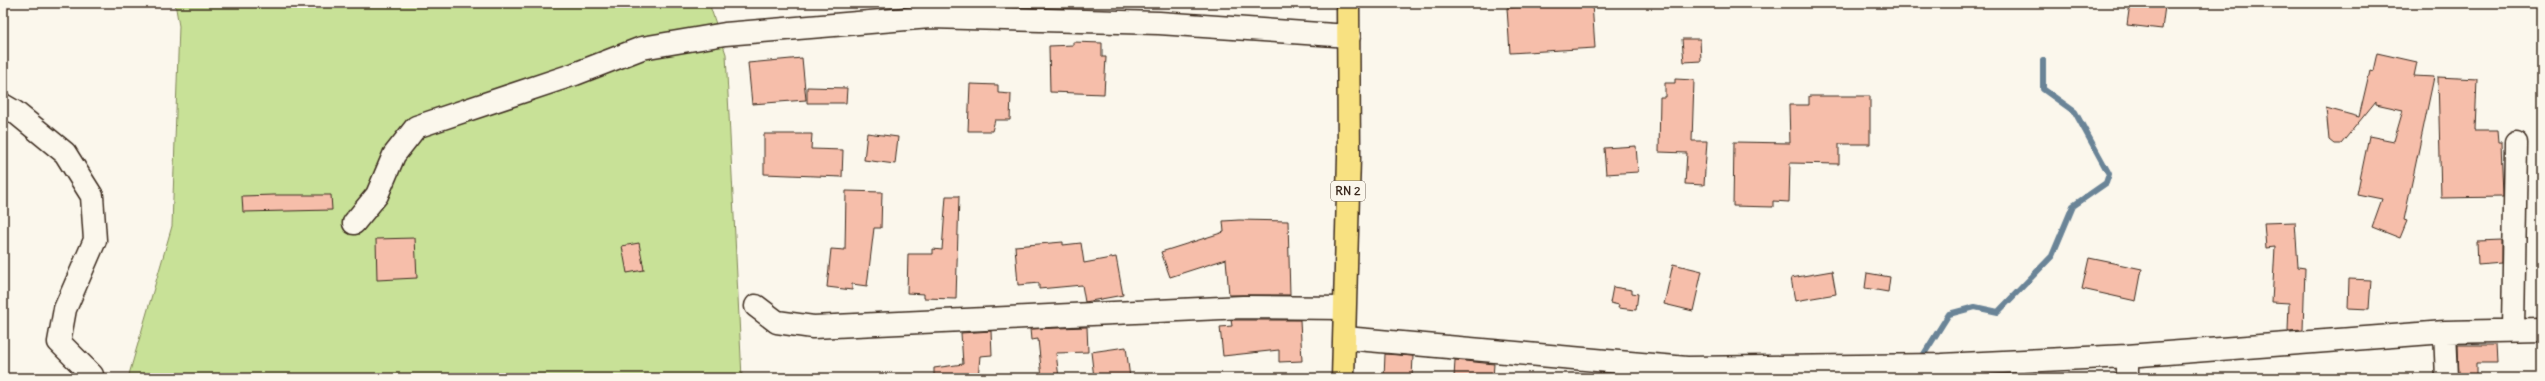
<svg xmlns="http://www.w3.org/2000/svg" width="2545" height="381" viewBox="0 0 2545 381" font-family="Delius,sans-serif">
<rect width="100%" height="100%" fill="#fbf7ec"/>
<filter id="ink" filterUnits="userSpaceOnUse"><feTurbulence type="fractalNoise" baseFrequency=".025" numOctaves="2"/><feDisplacementMap in="SourceGraphic" scale="8" xChannelSelector="R" yChannelSelector="G"/><feConvolveMatrix kernelMatrix="1 2 1 2 8 2 1 2 1" color-interpolation-filters="sRGB"/></filter>
<g filter="url(#ink)">
<!-- green -->
<path fill="#c8e197" stroke="#82865a" d="M 175,3 L 713,3 L 710,6 L 726,54 L 742,378 L 128,378 L 172,226 L 179,26 Z"/>
<g fill="none" stroke-linecap="round" stroke-linejoin="round">
<!-- stream -->
<path stroke="#6a8497" stroke-width="6" d="M 1924,354 L 1949,314 L 1975,307 L 1998,312 L 2052,256 L 2073,206 L 2106,183 L 2109,174 L 2075,112 L 2043,89 L 2043,60"/>
</g>
<!-- building -->
<path fill="#f6beaa" stroke="#3b2a1e" d="M 1592,3 L 1595,48 L 1510,53 L 1507,8 Z
M 2130,3 L 2165,6 L 2162,29 L 2127,25 Z
M 1682,39 L 1700,39 L 1701,61 L 1684,62 Z
M 1073,42 L 1102,43 L 1102,57 L 1106,57 L 1104,94 L 1050,92 L 1049,46 L 1073,45 Z
M 2377,53 L 2417,62 L 2414,76 L 2434,77 L 2404,220 L 2407,221 L 2400,238 L 2372,227 L 2382,199 L 2357,194 L 2369,136 L 2394,141 L 2403,110 L 2376,104 L 2376,101 L 2341,144 L 2334,144 L 2329,140 L 2326,108 L 2359,117 L 2370,70 L 2373,71 Z
M 802,58 L 806,100 L 752,104 L 748,63 Z
M 2438,77 L 2477,79 L 2475,130 L 2497,130 L 2498,142 L 2501,142 L 2503,197 L 2441,198 Z
M 1675,79 L 1694,80 L 1692,141 L 1707,141 L 1704,185 L 1685,184 L 1687,153 L 1659,152 L 1660,97 L 1665,97 L 1665,83 L 1675,83 Z
M 970,84 L 998,85 L 998,93 L 1011,94 L 1010,120 L 995,120 L 992,131 L 968,131 Z
M 807,87 L 847,88 L 846,103 L 807,103 Z
M 1809,96 L 1870,96 L 1870,144 L 1839,144 L 1839,164 L 1790,163 L 1789,202 L 1773,201 L 1773,207 L 1733,206 L 1734,142 L 1790,143 L 1789,105 L 1809,105 Z
M 867,133 L 898,137 L 895,164 L 864,160 Z
M 764,134 L 812,134 L 811,149 L 843,150 L 842,177 L 764,174 Z
M 1636,146 L 1638,172 L 1606,174 L 1604,148 Z
M 846,191 L 882,192 L 881,228 L 874,228 L 867,286 L 852,284 L 852,290 L 827,287 L 831,249 L 845,250 Z
M 274,195 L 331,195 L 332,210 L 243,212 L 242,196 Z
M 946,196 L 959,196 L 956,299 L 924,298 L 924,294 L 907,293 L 908,254 L 933,254 L 933,249 L 942,250 Z
M 1239,220 L 1288,221 L 1290,295 L 1229,295 L 1226,259 L 1170,277 L 1161,252 L 1224,232 L 1223,221 Z
M 2295,222 L 2298,267 L 2305,268 L 2303,330 L 2288,331 L 2289,303 L 2272,302 L 2275,247 L 2266,248 L 2264,223 Z
M 415,238 L 417,278 L 377,280 L 376,239 Z
M 2502,240 L 2502,263 L 2478,265 L 2477,241 Z
M 1063,242 L 1063,245 L 1081,243 L 1084,263 L 1116,257 L 1123,295 L 1085,302 L 1082,285 L 1039,289 L 1039,283 L 1018,285 L 1015,246 Z
M 639,243 L 644,270 L 627,273 L 622,246 Z
M 2089,258 L 2142,269 L 2136,301 L 2082,289 Z
M 1673,264 L 1702,271 L 1693,311 L 1664,304 Z
M 1832,271 L 1836,294 L 1795,301 L 1791,278 Z
M 1867,273 L 1890,277 L 1888,292 L 1865,288 Z
M 2349,279 L 2371,280 L 2369,309 L 2348,308 Z
M 1613,287 L 1632,290 L 1632,293 L 1638,294 L 1636,310 L 1618,308 L 1619,305 L 1610,303 Z
M 1231,320 L 1300,320 L 1302,361 L 1279,362 L 1279,350 L 1223,356 L 1220,327 L 1232,326 Z
M 1087,327 L 1088,352 L 1056,353 L 1059,378 L 1042,378 L 1038,339 L 1031,340 L 1030,329 Z
M 991,331 L 992,355 L 980,356 L 978,378 L 934,378 L 934,368 L 963,364 L 961,333 Z
M 2458,345 L 2496,345 L 2497,363 L 2476,363 L 2476,378 L 2459,378 Z
M 1126,347 L 1130,378 L 1094,378 L 1091,352 Z
M 1385,354 L 1413,356 L 1412,378 L 1384,378 Z
M 1455,360 L 1494,364 L 1493,378 L 1454,378 Z"/>
<g fill="none" stroke-linecap="round" stroke-linejoin="round">
<!-- minor casing -->
<g stroke="#3b2a1e" stroke-width="25">
<path id="minor" d="M 3,105 L 15,112 L 65,153 L 92,196 L 95,240 L 65,309 L 59,342 L 92,375 L 92,378
M 354,223 L 377,195 L 394,155 L 416,127 L 575,74 L 642,48 L 725,34 L 930,17 L 1159,23 L 1349,36
M 756,306 L 777,322 L 813,327 L 1243,307 L 1344,308
M 2513,329 L 2516,143
M 2445,332 L 2447,378
M 1345,338 L 1687,368 L 1941,365 L 2127,356 L 2445,332 L 2542,330
M 2127,378 L 2127,356"/>
</g>
<!-- major casing -->
<g stroke="#3b2a1e" stroke-width="25">
<path id="major" d="M 1343,378 L 1349,157 L 1348,3"/>
</g>
<!-- minor -->
<use href="#minor" stroke="#fbf7ec" stroke-width="22"/>
<!-- major -->
<use href="#major" stroke="#f8e181" stroke-width="22"/>
</g>
</g>
<g text-anchor="middle" stroke-width="3" stroke-linejoin="round" paint-order="stroke">
<!-- shield labels -->
<rect fill="#fbf7ec" stroke="#75685c" stroke-width="1" x="1331" y="181" width="34" height="20" rx="3"/>
<g font-size="12" font-weight="bold" fill="#3b2a1e">
<text x="1348" y="195">RN 2</text>
</g>
</g>
<!-- margin -->
<rect width="2545" height="381" fill="none" stroke="#fbf7ec" stroke-width="16"/>
<rect x="8" y="8" width="2529" height="365" fill="none" stroke="#3b2a1e" stroke-width="1.5" filter="url(#ink)"/>
</svg>
